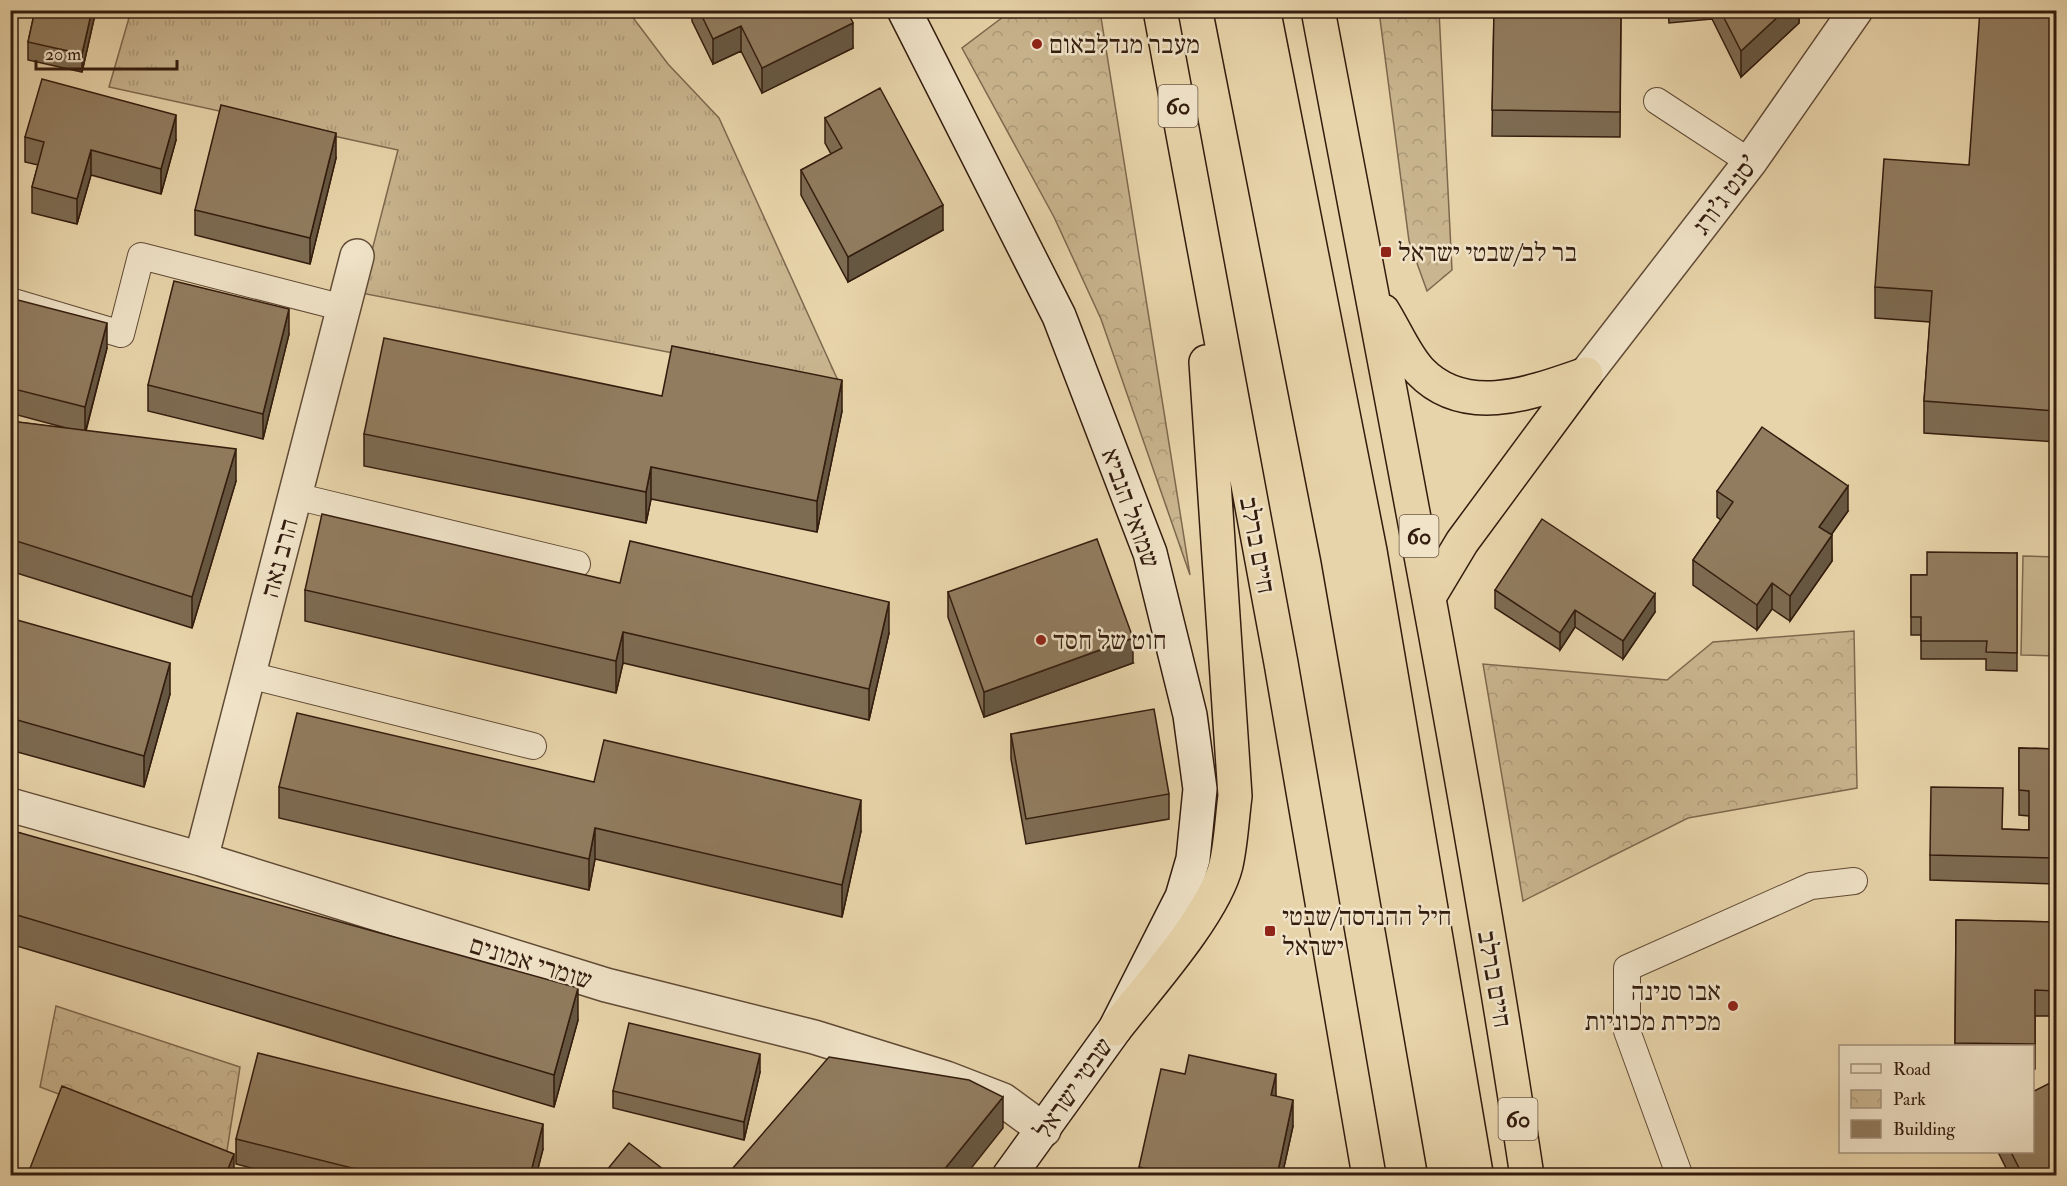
<svg xmlns="http://www.w3.org/2000/svg" width="2067" height="1186" viewBox="0 0 2067 1186" font-family="'IM FELL Double Pica','Frank Ruhl Libre',serif">
<defs>
<pattern id="grass-tufts" width="24" height="20" patternUnits="userSpaceOnUse" patternTransform="scale(1.5)"><rect width="24" height="20" fill="#c9b58f"/><path d="M3 7l-1-3M5 7V3M7 7l1-3M15 17l-1-3M17 17v-4M19 17l1-3" fill="none" stroke="#ad9b7a"/></pattern>
<pattern id="park-crowns" width="20" height="18" patternUnits="userSpaceOnUse" patternTransform="scale(1.5)"><rect width="20" height="18" fill="#c9b58f"/><path d="M2 6a3 3 0 1 1 6 0M12 15a3 3 0 1 1 6 0" fill="none" stroke="#ad9b7a"/></pattern>
</defs>
<rect width="100%" height="100%" fill="#e8d4aa"/>
<filter id="stains"><feTurbulence type="fractalNoise" baseFrequency=".00333" numOctaves="4"/><feColorMatrix values="0 0 0 0 .2 0 0 0 0 .09 0 0 0 0 .02 0 0 0 .5 -.17"/></filter>
<radialGradient id="worn" r=".72"><stop offset=".6" stop-color="#630" stop-opacity="0"/><stop offset="1" stop-color="#630" stop-opacity=".3"/></radialGradient>
<!-- grass -->
<path fill="url(#grass-tufts)" stroke="#7e684e" stroke-width="1.5" d="M 131,11 L 628,11 L 668,64 L 719,118 L 840,385 L 361,293 L 398,150 L 109,87 Z"/>
<!-- park -->
<path fill="url(#park-crowns)" stroke="#7e684e" stroke-width="1.5" d="M 1011,11 L 1100,11 L 1190,575 L 1101,319 L 1054,217 L 962,48 Z
M 1379,11 L 1439,11 L 1452,270 L 1427,291 L 1409,241 Z
M 1854,631 L 1857,788 L 1688,818 L 1523,901 L 1483,664 L 1667,680 L 1713,642 Z
M 56,1006 L 240,1067 L 226,1157 L 40,1087 Z"/>
<!-- garden -->
<path fill="#c9b58f" stroke="#7e684e" stroke-width="1.5" d="M 2023,556 L 2056,557 L 2056,656 L 2021,655 Z"/>
<g fill="none" stroke-linecap="round" stroke-linejoin="round">
<!-- lane casing -->
<g stroke="#604a35" stroke-width="28">
<path id="lane" d="M 1657,101 L 1750,162
M 10,301 L 121,334 L 141,256 L 344,308
M 295,496 L 577,564
M 249,675 L 533,746
M 1677,1176 L 1679,1174 L 1627,1031 L 1627,968 L 1811,886 L 1854,881"/>
</g>
<!-- street casing -->
<g stroke="#604a35" stroke-width="36">
<path id="street" d="M 1586,374 L 1750,162 L 1856,10
M 10,805 L 201,859 L 606,985 L 814,1037 L 946,1078 L 1003,1100 L 1044,1130
M 201,859 L 357,256"/>
</g>
<!-- secondary casing -->
<g stroke="#331c0e" stroke-width="36">
<path id="secondary" d="M 904,10 L 1059,316 L 1150,553 L 1190,715 L 1200,789 L 1193,859 L 1182,897 L 1115,1029 L 1009,1176"/>
</g>
<!-- highway casing -->
<g stroke="#331c0e" stroke-width="36">
<path id="highway" d="M 1160,10 L 1281,663 L 1369,1176
M 1318,10 C 1391,398 1468,785 1527,1176
M 1383,311 C 1395,330 1405,355 1420,371 C 1466,419 1534,392 1586,374
M 1429,597 L 1462,542 L 1586,374
M 1115,1029 C 1147,988 1214,914 1226,865 C 1231,843 1232,819 1235,796 L 1206,362"/>
</g>
<!-- lane -->
<use href="#lane" stroke="#f0e3c8" stroke-width="26"/>
<!-- street -->
<use href="#street" stroke="#f0e3c8" stroke-width="33"/>
<!-- secondary -->
<use href="#secondary" stroke="#f0e3c8" stroke-width="33"/>
<!-- highway -->
<use href="#highway" stroke="#e8d4aa" stroke-width="33"/>
<!-- tram -->
<path stroke="#331c0e" stroke-width="1.5" d="M 1213,10 L 1321,561 L 1428,1176
M 1281,10 L 1387,548 L 1494,1176"/>
</g>
<!-- wall -->
<path fill="#7d6b52" stroke="#331c0e" stroke-width="1.5" d="M 35,10 L 96,10 L 82,72 L 28,60 L 28,42 Z
M 692,10 L 847,10 L 853,48 L 762,93 L 741,51 L 713,64 L 692,21 Z
M 1494,10 L 1621,10 L 1620,137 L 1492,136 Z
M 1668,10 L 1799,10 L 1799,23 L 1741,77 L 1712,19 L 1669,23 Z
M 2056,10 L 2056,442 L 1924,433 L 1924,401 L 1930,322 L 1875,318 L 1875,287 L 1969,165 Z
M 825,118 L 943,230 L 848,282 L 801,195 L 801,170 L 831,154 L 825,143 Z
M 25,137 L 176,140 L 161,194 L 91,175 L 77,224 L 32,213 L 32,187 L 38,165 L 25,162 Z
M 336,158 L 310,264 L 195,235 L 195,210 Z
M 10,298 L 107,348 L 86,431 L 236,481 L 192,628 L 10,571 L 10,421 L 70,429 L 10,413 Z
M 289,334 L 263,439 L 148,411 L 148,385 Z
M 662,396 L 842,411 L 817,532 L 651,499 L 646,523 L 364,466 L 364,434 Z
M 1717,491 L 1848,511 L 1831,535 L 1832,561 L 1790,621 L 1772,609 L 1757,630 L 1693,585 L 1693,560 L 1721,520 L 1717,517 Z
M 2017,553 L 2017,671 L 1986,670 L 1986,659 L 1921,659 L 1921,635 L 1911,635 L 1911,575 L 1927,575 Z
M 620,583 L 889,633 L 869,720 L 623,663 L 616,693 L 305,621 L 305,590 Z
M 1495,590 L 1655,612 L 1623,659 L 1575,627 L 1560,650 L 1495,608 Z
M 948,592 L 1133,663 L 984,717 L 948,617 Z
M 10,618 L 170,694 L 144,787 L 10,750 Z
M 1011,734 L 1169,794 L 1169,819 L 1026,844 L 1011,759 Z
M 2019,748 L 2056,749 L 2056,884 L 1930,880 L 1930,855 L 2002,829 L 2029,830 L 2029,816 L 2019,815 Z
M 594,782 L 861,831 L 842,917 L 595,859 L 589,890 L 279,818 L 279,787 Z
M 10,830 L 578,1020 L 554,1107 L 10,944 Z
M 1956,920 L 2056,922 L 2056,1016 L 2035,1016 L 2035,1069 L 2032,1069 L 2032,1047 L 1955,1047 Z
M 10,1026 L 17,1061 L 17,1078 L 10,1078 Z
M 760,1072 L 744,1140 L 613,1108 L 613,1091 Z
M 1276,1096 L 1293,1126 L 1282,1176 L 1139,1176 L 1139,1167 Z
M 236,1139 L 543,1149 L 536,1176 L 282,1176 L 236,1164 Z
M 1998,1152 L 2032,1152 L 2056,1176 L 2010,1176 Z"/>
<!-- shaded-wall -->
<path fill="#665742" stroke="#331c0e" stroke-width="1.5" d="M 92,10 L 96,10 L 82,72 L 82,54 Z
M 1785,10 L 1799,10 L 1799,23 L 1741,77 L 1741,51 Z
M 853,23 L 853,48 L 762,93 L 762,68 Z
M 741,26 L 741,51 L 713,64 L 713,39 Z
M 176,115 L 176,140 L 161,194 L 161,169 Z
M 336,133 L 336,158 L 310,264 L 310,238 Z
M 91,150 L 91,175 L 77,224 L 77,199 Z
M 943,205 L 943,230 L 848,282 L 848,257 Z
M 289,309 L 289,334 L 263,439 L 263,414 Z
M 107,323 L 107,348 L 85,433 L 85,407 Z
M 842,380 L 842,411 L 817,532 L 817,501 Z
M 236,449 L 236,481 L 192,628 L 192,597 Z
M 651,467 L 651,499 L 646,523 L 646,492 Z
M 1848,486 L 1848,511 L 1819,552 L 1819,527 Z
M 1832,535 L 1832,561 L 1790,621 L 1790,596 Z
M 1772,583 L 1772,609 L 1757,630 L 1757,605 Z
M 1655,594 L 1655,612 L 1623,659 L 1623,641 Z
M 889,602 L 889,633 L 869,720 L 869,689 Z
M 1575,610 L 1575,627 L 1560,650 L 1560,633 Z
M 623,632 L 623,663 L 616,693 L 616,661 Z
M 1133,638 L 1133,663 L 984,717 L 984,692 Z
M 170,663 L 170,694 L 144,787 L 144,756 Z
M 861,800 L 861,831 L 842,917 L 842,885 Z
M 595,828 L 595,859 L 589,890 L 589,859 Z
M 578,988 L 578,1020 L 554,1107 L 554,1075 Z
M 760,1054 L 760,1072 L 744,1140 L 744,1122 Z
M 1276,1074 L 1276,1099 L 1271,1095 Z
M 1003,1097 L 1003,1128 L 965,1176 L 939,1176 Z
M 1293,1100 L 1293,1126 L 1282,1176 L 1277,1176 Z
M 543,1124 L 543,1149 L 536,1176 L 530,1176 Z
M 234,1154 L 234,1176 L 225,1176 Z"/>
<!-- building -->
<path fill="#917c5f" stroke="#331c0e" stroke-width="1.5" d="M 35,10 L 92,10 L 82,54 L 28,42 Z
M 699,10 L 847,10 L 853,23 L 762,68 L 741,26 L 713,39 Z
M 1494,10 L 1621,10 L 1620,112 L 1492,110 Z
M 1720,10 L 1785,10 L 1741,51 Z
M 1980,10 L 2056,10 L 2056,411 L 1924,401 L 1932,291 L 1875,287 L 1884,159 L 1969,165 Z
M 42,79 L 176,115 L 161,169 L 91,150 L 77,199 L 32,187 L 44,142 L 25,137 Z
M 880,88 L 943,205 L 848,257 L 801,170 L 842,148 L 825,118 Z
M 221,105 L 336,133 L 310,238 L 195,210 Z
M 174,281 L 289,309 L 263,414 L 148,385 Z
M 10,298 L 107,323 L 85,407 L 10,388 Z
M 384,338 L 662,396 L 672,346 L 842,380 L 817,501 L 651,467 L 646,492 L 364,434 Z
M 10,421 L 236,449 L 192,597 L 10,539 Z
M 1762,427 L 1848,486 L 1819,527 L 1832,535 L 1790,596 L 1772,583 L 1757,605 L 1693,560 L 1733,502 L 1717,491 Z
M 322,514 L 620,583 L 630,541 L 889,602 L 869,689 L 623,632 L 616,661 L 305,590 Z
M 1542,519 L 1655,594 L 1623,641 L 1575,610 L 1560,633 L 1495,590 Z
M 1097,539 L 1133,638 L 984,692 L 948,592 Z
M 1927,552 L 2017,553 L 2017,653 L 1986,652 L 1987,641 L 1921,641 L 1921,617 L 1911,617 L 1911,575 L 1927,575 Z
M 10,618 L 170,663 L 144,756 L 10,718 Z
M 1154,709 L 1169,794 L 1026,819 L 1011,734 Z
M 297,713 L 594,782 L 604,740 L 861,800 L 842,885 L 595,828 L 589,859 L 279,787 Z
M 2019,748 L 2056,749 L 2056,858 L 1930,855 L 1931,787 L 2003,788 L 2002,829 L 2029,830 L 2029,791 L 2019,790 Z
M 10,830 L 49,841 L 578,988 L 554,1075 L 10,913 Z
M 1956,920 L 2056,922 L 2056,991 L 2035,990 L 2035,1044 L 1955,1043 Z
M 629,1023 L 760,1054 L 744,1122 L 613,1091 Z
M 10,1026 L 17,1061 L 10,1061 Z
M 258,1053 L 543,1124 L 530,1176 L 384,1176 L 236,1139 Z
M 1189,1055 L 1276,1074 L 1271,1095 L 1293,1100 L 1277,1176 L 1178,1176 L 1139,1167 L 1161,1069 L 1185,1074 Z
M 829,1057 L 969,1080 L 1003,1097 L 939,1176 L 726,1176 Z
M 2056,1080 L 2056,1176 L 2023,1176 L 2011,1152 L 2032,1152 L 2032,1092 Z
M 62,1086 L 234,1154 L 225,1176 L 27,1176 Z
M 629,1143 L 672,1176 L 602,1176 Z"/>
<!-- markers -->
<g fill="#8f2418" stroke="#f0e3c8" stroke-width="2">
<circle cx="1037" cy="44" r="6"/>
<rect x="1380" y="246" width="12" height="12" rx="3"/>
<circle cx="1041" cy="640" r="6"/>
<rect x="1264" y="925" width="12" height="12" rx="3"/>
<circle cx="1733" cy="1006" r="6"/>
</g>
<g text-anchor="middle" stroke-width="5" stroke-linejoin="round" paint-order="stroke">
<!-- shield labels -->
<g fill="#f0e3c8" stroke="#6c5846" stroke-width="1.5">
<rect x="1158.5" y="85" width="39" height="42" rx="4.5"/>
<rect x="1399.5" y="515" width="39" height="42" rx="4.5"/>
<rect x="1498.5" y="1098" width="39" height="42" rx="4.5"/>
</g>
<g font-size="24" font-weight="bold" fill="#331c0e">
<text x="1178" y="114">60</text>
<text x="1419" y="544">60</text>
<text x="1518" y="1127">60</text>
</g>
<!-- poi labels -->
<g font-size="26" fill="#331c0e" stroke="#f0e3c8" text-anchor="start">
<text x="1049" y="53">מעבר מנדלבאום</text>
<text x="1398" y="261">בר לב/שבטי ישראל</text>
<text x="1053" y="649">חוט של חסד</text>
<text x="1282" y="925">חיל ההנדסה/שבטי<tspan x="1282" dy="30">ישראל</tspan></text>
<text x="1721" y="1000" text-anchor="end">אבו סנינה<tspan x="1721" dy="30">מכירת מכוניות</tspan></text>
</g>
<!-- street labels -->
<g font-size="26" fill="#331c0e" stroke="#f0e3c8">
<text transform="translate(1725 195) rotate(-53)" y="9">סנט ג'ורג'</text>
<text transform="translate(1131 508) rotate(70)" y="9">שמואל הנביא</text>
<text transform="translate(1258 545) rotate(79)" y="9">חיים ברלב</text>
<text transform="translate(279 558) rotate(-75)" y="9">הרב נאה</text>
<text transform="translate(531 962) rotate(17)" y="9">שומרי אמונים</text>
<text transform="translate(1495 979) rotate(80)" y="9">חיים ברלב</text>
<text transform="translate(1073 1088) rotate(-55)" y="9">שבטי ישראל</text>
</g>
</g>
<!-- margin -->
<rect width="2067" height="1186" fill="none" stroke="#e8d4aa" stroke-width="36"/>
<rect x="12" y="12" width="2043" height="1162" fill="none" stroke="#331c0e" stroke-width="3"/>
<rect x="18" y="18" width="2031" height="1150" fill="none" stroke="#331c0e" stroke-width="1.5"/>
<!-- legend -->
<rect x="1839" y="1045" width="195" height="108" fill="#f0e3c8" stroke="#a4937e" stroke-width="1.5"/>
<rect x="1851" y="1064" width="30" height="9" fill="#f0e3c8" stroke="#a4937e" stroke-width="1.5"/>
<text x="1893" y="1075" font-size="18" fill="#331c0e">Road</text>
<rect x="1851" y="1090" width="30" height="18" fill="url(#park-crowns)" stroke="#a4937e" stroke-width="1.5"/>
<text x="1893" y="1105" font-size="18" fill="#331c0e">Park</text>
<rect x="1851" y="1120" width="30" height="18" fill="#917c5f" stroke="#a4937e" stroke-width="1.5"/>
<text x="1893" y="1135" font-size="18" fill="#331c0e">Building</text>
<!-- scale -->
<path d="M36 60v9h141v-9" fill="none" stroke="#331c0e" stroke-width="3"/>
<text x="45" y="60" font-size="18" fill="#331c0e" stroke="#f0e3c8" stroke-width="4.5" paint-order="stroke">20 m</text>
<rect width="100%" height="100%" filter="url(#stains)"/>
<rect width="100%" height="100%" fill="url(#worn)"/>
</svg>
